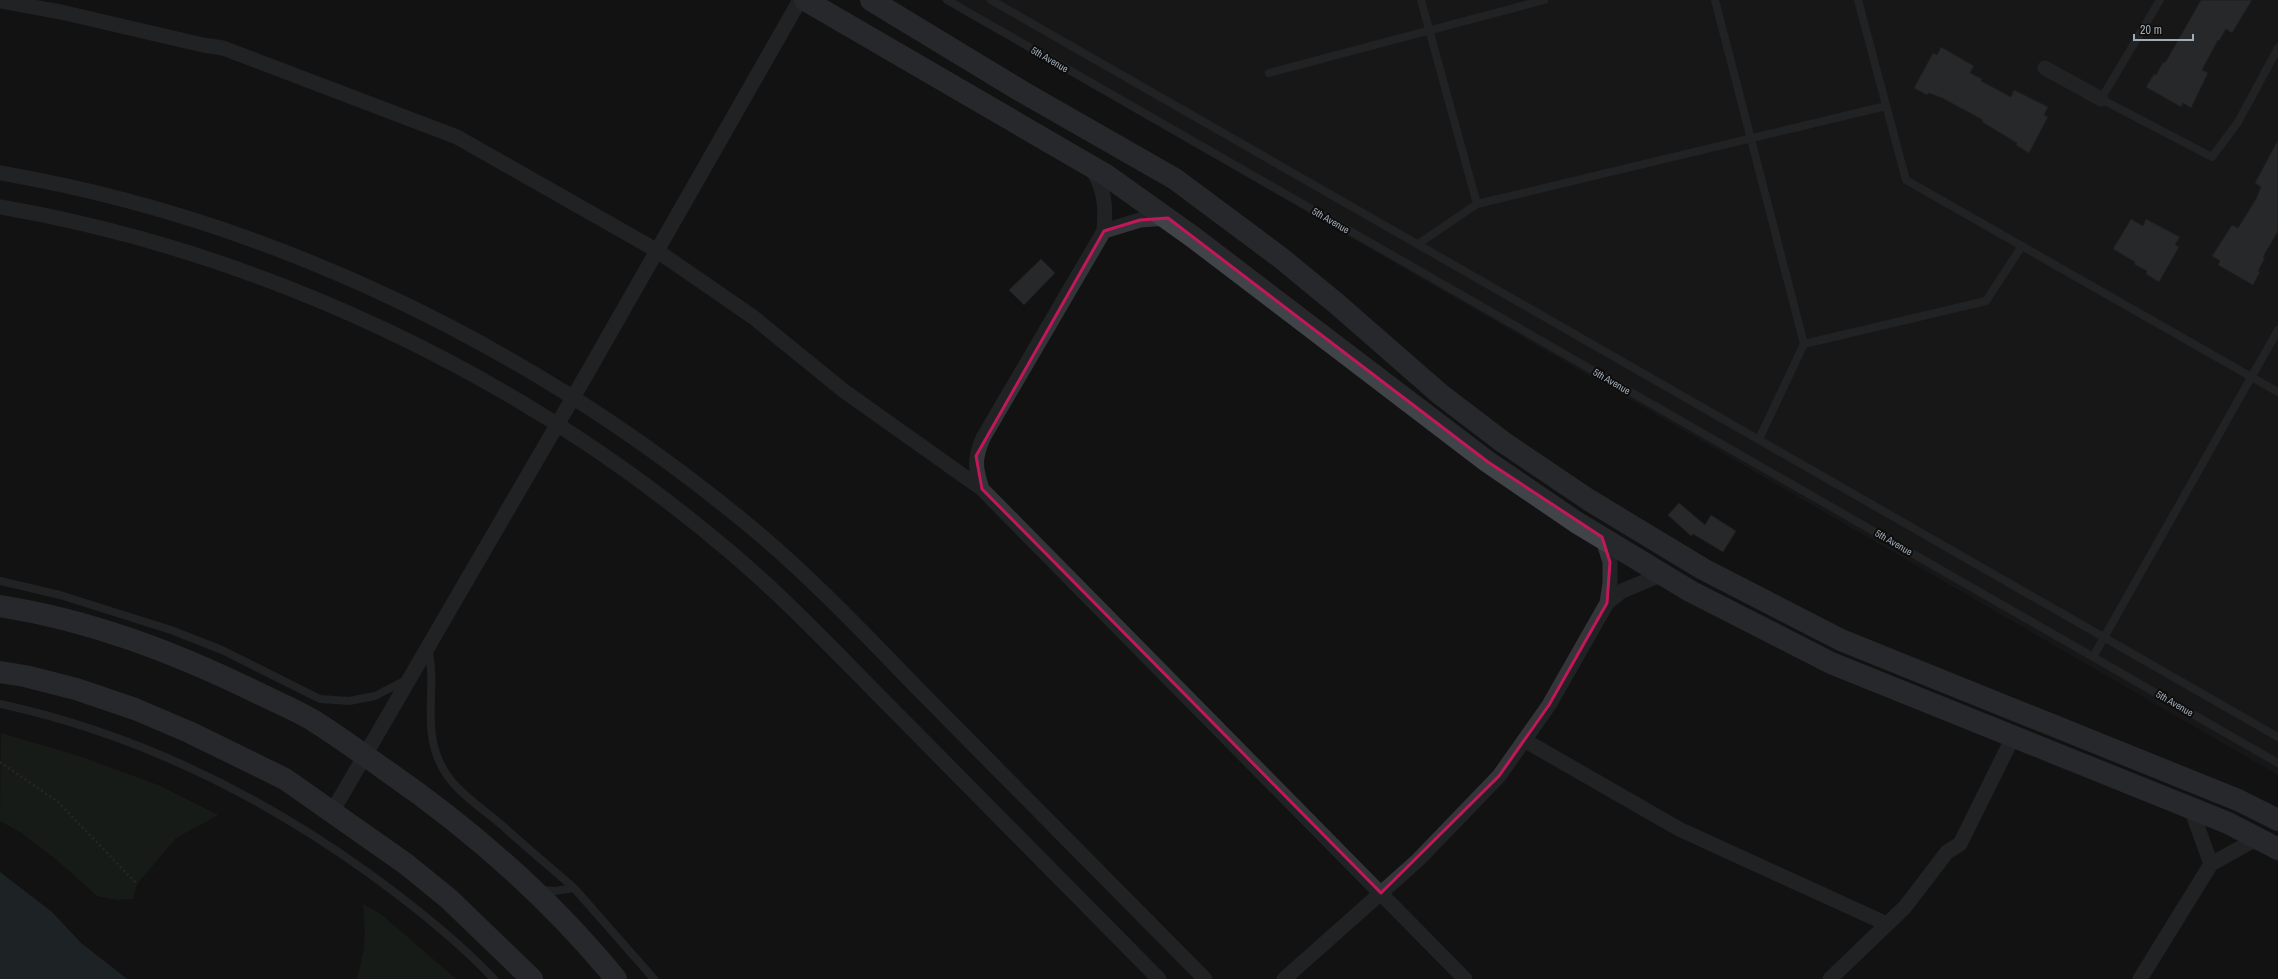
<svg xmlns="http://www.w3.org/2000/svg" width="2278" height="979" viewBox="0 0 2278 979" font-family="'Archivo Narrow',sans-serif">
<rect width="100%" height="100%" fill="#121213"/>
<!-- built -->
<path fill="#1e1e20" d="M 941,0 L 2278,0 L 2278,775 Z"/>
<!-- green -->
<path fill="#1e261e" d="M 1,733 L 82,757 L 158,785 L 218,815 L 176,838 L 137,884 L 133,899 L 117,900 L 97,896 L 57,860 L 20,832 L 0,821 Z
M 363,904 L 381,914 L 456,979 L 356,979 C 366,954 366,930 363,904 Z"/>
<!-- water -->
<path fill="#2b383c" d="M 0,872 L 52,912 L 81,943 L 127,979 L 0,979 Z"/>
<!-- building -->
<path fill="#404346" stroke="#2c2c2f" d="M 2201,0 L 2252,0 L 2232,33 L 2226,29 L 2219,41 L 2218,40 L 2202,70 L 2208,73 L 2191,108 L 2183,103 L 2181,107 L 2146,87 L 2154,74 L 2156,75 L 2163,62 L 2165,63 Z
M 1941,47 L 1974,66 L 1970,73 L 1982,79 L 1981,81 L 2011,97 L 2014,90 L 2048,107 L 2044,115 L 2048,117 L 2029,153 L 2016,145 L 2017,143 L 1982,122 L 1983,120 L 1942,98 L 1929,93 L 1927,95 L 1914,88 L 1933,53 L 1937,55 Z
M 2278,140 L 2278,231 L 2263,257 L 2265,258 L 2258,271 L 2260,272 L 2253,285 L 2218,265 L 2220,261 L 2212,256 L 2232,225 L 2238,228 L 2256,199 L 2261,187 L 2255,183 Z
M 2131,219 L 2143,226 L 2146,219 L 2180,237 L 2175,245 L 2179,247 L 2159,282 L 2146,274 L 2147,271 L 2134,264 L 2135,262 L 2113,249 Z
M 1041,259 L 1055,273 L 1024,305 L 1009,290 Z
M 1679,503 L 1705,525 L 1711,515 L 1736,531 L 1723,552 L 1693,534 L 1691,536 L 1668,515 Z"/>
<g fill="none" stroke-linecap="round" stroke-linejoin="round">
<!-- path -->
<path stroke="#383c40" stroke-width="2.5" stroke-dasharray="2 3" stroke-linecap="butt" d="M 0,762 L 58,802 L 137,884"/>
<!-- lane -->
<path stroke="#333539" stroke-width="8" d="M 947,0 L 2278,763
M 991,0 L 2278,737
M 1715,0 L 1804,344 L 1759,439
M 1858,0 L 1906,180 L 2278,392
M 2160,0 L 2101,99 L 2212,157 L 2238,122 L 2278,48
M 1269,73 L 1544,0
M 1477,204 L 1886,106
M 1418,244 L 1477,204 L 1421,0
M 1804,344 L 1986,301 L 2022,246
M 0,581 L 60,595 L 171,630 L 222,650 L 320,699 L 349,701 L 375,696 L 408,679
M 428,648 C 435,677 428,707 432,736 C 439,783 470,798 503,826 C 526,847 550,867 574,888
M 2093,657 L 2278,330
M 0,704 C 134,733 259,794 370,874 C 414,906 457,940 494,979
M 541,890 L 555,891 L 574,888 L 654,979"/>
<!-- street -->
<path stroke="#333539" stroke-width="15" d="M 0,1 L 61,12 L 203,45 L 223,48 L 457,137 L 656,250 L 753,317 L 844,391 L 982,489
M 2045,68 L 2101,99
M 1091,168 C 1105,188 1106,207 1104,231 L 983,438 C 974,459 975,467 982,489 L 1465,979
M 0,173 C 274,220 532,347 746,523 C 813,578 872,642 933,704 C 1024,796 1114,887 1205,979
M 0,207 C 266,253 523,376 729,551 C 792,604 849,666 908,725 C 992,810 1075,894 1159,979
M 1104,231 L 1140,220 L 1168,218
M 1607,603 L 1622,591 L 1663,574
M 1524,740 L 1679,829 L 1887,924
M 2191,809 L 2211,864
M 332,812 L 589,370 L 800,0
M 1284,979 L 1418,860 L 1499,776 L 1549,705 L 1607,603 L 1610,583 L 1610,562 L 1602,537
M 1830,979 L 1905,907 L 1947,852 L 1960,844 L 2013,737
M 2140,979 L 2211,864 L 2258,838"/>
<!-- secondary -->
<path stroke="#404449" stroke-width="22" d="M 805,0 L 1106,175 L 1193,237 L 1488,462 L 1576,522 L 1690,591 L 1831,663 L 2228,823 L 2278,849
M 871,0 L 1021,91 L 1175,179 L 1281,258 L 1337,304 L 1440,394 L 1503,442 L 1589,500 L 1703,569 L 1841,640 L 2238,800 L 2278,820
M 0,606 C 91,620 176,653 258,693 C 276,702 296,710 314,721 C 338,736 361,753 384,769 C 471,829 549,897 616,979
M 0,672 L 25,676 L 76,689 L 135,709 L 189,732 L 285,779 L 406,864 L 449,899 L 532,979"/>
</g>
<!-- marked area -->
<path d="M0 0H2278V979H0ZM 1168,218 L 1488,462 L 1602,537 L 1610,562 L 1607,603 L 1549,705 L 1499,776 L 1381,893 L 982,489 L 976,456 L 1104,231 L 1140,220 Z" fill="#121213" fill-opacity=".55" fill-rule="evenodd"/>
<path fill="none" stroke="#c2185b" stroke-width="3" stroke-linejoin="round" d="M 1168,218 L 1488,462 L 1602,537 L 1610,562 L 1607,603 L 1549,705 L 1499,776 L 1381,893 L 982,489 L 976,456 L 1104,231 L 1140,220 Z"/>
<g text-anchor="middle" stroke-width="4" stroke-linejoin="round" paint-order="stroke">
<!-- street labels -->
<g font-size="10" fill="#a2acb5" stroke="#0d0d0e">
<text transform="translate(1050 59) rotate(30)" y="4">5th Avenue</text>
<text transform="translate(1331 220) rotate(30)" y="4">5th Avenue</text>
<text transform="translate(1612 381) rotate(30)" y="4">5th Avenue</text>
<text transform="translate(1894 542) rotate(30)" y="4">5th Avenue</text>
<text transform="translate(2175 703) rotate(30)" y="4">5th Avenue</text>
</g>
</g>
<!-- scale -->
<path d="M2134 34v6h59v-6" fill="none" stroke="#a2acb5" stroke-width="2"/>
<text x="2140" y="34" font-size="12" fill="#a2acb5" stroke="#0d0d0e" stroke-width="3" paint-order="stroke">20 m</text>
</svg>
